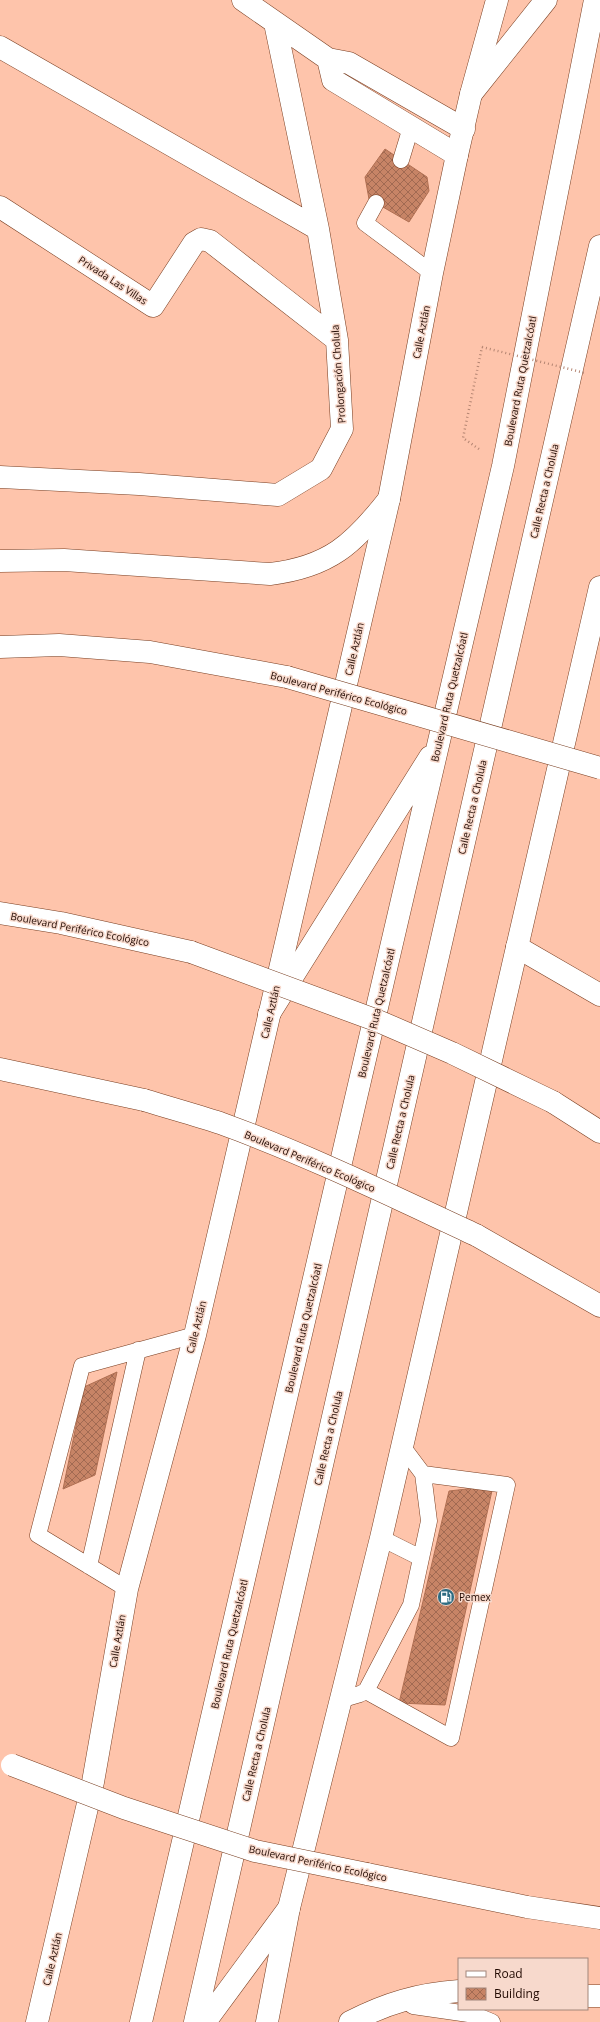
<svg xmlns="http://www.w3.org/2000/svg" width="600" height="2022" viewBox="0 0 600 2022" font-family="'Open Sans',sans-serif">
<defs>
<pattern id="building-cross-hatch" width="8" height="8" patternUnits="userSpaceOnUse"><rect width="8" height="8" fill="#c78466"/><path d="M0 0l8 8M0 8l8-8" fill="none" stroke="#a16a52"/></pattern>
</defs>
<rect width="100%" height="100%" fill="#fec4ab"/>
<!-- building -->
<path fill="url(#building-cross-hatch)" stroke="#b06f52" d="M 385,149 L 427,177 L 429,191 L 409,222 L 369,199 L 365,177 Z
M 117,1372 L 95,1475 L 63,1489 L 84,1387 Z
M 493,1486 L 445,1705 L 399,1703 L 449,1491 Z"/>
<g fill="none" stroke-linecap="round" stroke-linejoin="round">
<!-- service casing -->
<g stroke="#793e21" stroke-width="17">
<path id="service" d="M 401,160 L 411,127
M 376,203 L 365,223 L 432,273
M 381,1538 L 421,1558
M 89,1566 L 138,1350
M 127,1589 L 38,1535 L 82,1366 L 195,1335
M 366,1691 L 451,1738 L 507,1485 L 423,1474
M 343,1699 L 360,1694 L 366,1691 L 411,1605 L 429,1521 L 423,1474 L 402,1446
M 404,1999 L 413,2006 L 475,2015 L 492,2022"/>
</g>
<!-- minor casing -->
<g stroke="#793e21" stroke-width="23">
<path id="minor" d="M 243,0 L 328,59 L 349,63 L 464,129
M 0,47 L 318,229
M 328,59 L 333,80 L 457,155
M 0,207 L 153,306 L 194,243 L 201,239 L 210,241 L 337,340
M 0,477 L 139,484 L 278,495 L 321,469 L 342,429 L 337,340 L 318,229 L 275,23
M 517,947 L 600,995"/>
</g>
<!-- secondary casing -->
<g stroke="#793e21" stroke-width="23">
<path id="secondary" d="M 37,2022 L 93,1782 L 127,1589 L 195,1335 L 389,499 L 432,273 L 457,155 L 471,94 L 497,0
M 267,2022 L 289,1908 L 381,1538 L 600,587"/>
</g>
<!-- primary casing -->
<g stroke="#793e21" stroke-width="23">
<path id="primary" d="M 471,94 L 546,0
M 269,1014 L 430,757
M 141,2022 L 503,466 L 595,0
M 195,2022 L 600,246
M 205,2022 L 289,1908"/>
</g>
<!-- trunk casing -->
<g stroke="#793e21" stroke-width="23">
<path id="trunk" d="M 0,561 L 64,560 L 270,574 C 329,567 354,544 389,499
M 0,647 L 59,645 L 150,652 L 287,677
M 0,913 L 61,923 L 191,952
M 0,1069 L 144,1100
M 553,1102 L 600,1132
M 476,1235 L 600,1306
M 367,1874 L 527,1907 L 600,1918
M 587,1996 L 600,1996
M 350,2022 C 387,2003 418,1994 459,1991"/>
</g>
<!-- path -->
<path stroke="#b48572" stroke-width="2.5" stroke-dasharray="1 3" stroke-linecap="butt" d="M 479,449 L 463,438 L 482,347"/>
<!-- service -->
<use href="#service" stroke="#fff" stroke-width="16"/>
<!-- minor -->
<use href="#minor" stroke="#fff" stroke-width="22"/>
<!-- secondary -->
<use href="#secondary" stroke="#fff" stroke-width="22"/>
<!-- primary -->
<use href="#primary" stroke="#fff" stroke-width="22"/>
<!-- trunk -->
<use href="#trunk" stroke="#fff" stroke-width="22"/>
<!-- trunk-bridge casing -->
<g stroke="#793e21" stroke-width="23" stroke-linecap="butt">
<path id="trunk-bridge" d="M 287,677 L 600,768
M 191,952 L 378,1021 L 452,1053 L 553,1102
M 144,1100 C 170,1108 195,1115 220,1123 C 308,1155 392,1196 476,1235
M 12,1765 L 124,1808 L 255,1851 L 367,1874"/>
</g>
<!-- path-bridge -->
<path stroke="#b48572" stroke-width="2.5" stroke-dasharray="1 3" stroke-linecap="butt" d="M 482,347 L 585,373"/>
<!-- trunk-bridge -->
<use href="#trunk-bridge" stroke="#fff" stroke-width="22"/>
</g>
<!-- icons -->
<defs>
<g id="fuel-disc" transform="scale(0.9)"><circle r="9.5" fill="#2e6c82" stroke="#f7d9cc"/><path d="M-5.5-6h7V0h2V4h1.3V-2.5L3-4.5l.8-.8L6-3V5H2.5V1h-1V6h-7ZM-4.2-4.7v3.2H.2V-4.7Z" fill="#fff"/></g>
</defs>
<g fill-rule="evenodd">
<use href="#fuel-disc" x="446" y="1597"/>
</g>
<g text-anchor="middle" stroke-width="3" stroke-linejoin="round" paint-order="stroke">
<!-- street labels -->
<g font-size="10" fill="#220a02" stroke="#f7d9cc">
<text transform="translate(113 280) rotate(33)" y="4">Privada Las Villas</text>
<text transform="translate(421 332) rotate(-79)" y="4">Calle Aztlán</text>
<text transform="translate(338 374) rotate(-94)" y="4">Prolongación Cholula</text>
<text transform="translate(520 381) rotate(-79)" y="4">Boulevard Ruta Quetzalcóatl</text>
<text transform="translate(544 491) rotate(-77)" y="4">Calle Recta a Cholula</text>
<text transform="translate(354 649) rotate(-77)" y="4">Calle Aztlán</text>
<text transform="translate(339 693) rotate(15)" y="4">Boulevard Periférico Ecológico</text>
<text transform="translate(449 697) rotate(-77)" y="4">Boulevard Ruta Quetzalcóatl</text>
<text transform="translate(472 807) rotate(-77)" y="4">Calle Recta a Cholula</text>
<text transform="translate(80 929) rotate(11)" y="4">Boulevard Periférico Ecológico</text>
<text transform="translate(270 1012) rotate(-77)" y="4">Calle Aztlán</text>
<text transform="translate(376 1013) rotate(-77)" y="4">Boulevard Ruta Quetzalcóatl</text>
<text transform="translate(400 1122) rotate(-77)" y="4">Calle Recta a Cholula</text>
<text transform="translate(310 1161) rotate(23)" y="4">Boulevard Periférico Ecológico</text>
<text transform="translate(196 1327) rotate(-76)" y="4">Calle Aztlán</text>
<text transform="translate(303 1328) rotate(-77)" y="4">Boulevard Ruta Quetzalcóatl</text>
<text transform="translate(328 1438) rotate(-77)" y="4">Calle Recta a Cholula</text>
<text transform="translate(117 1641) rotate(-80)" y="4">Calle Aztlán</text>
<text transform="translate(229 1644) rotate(-77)" y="4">Boulevard Ruta Quetzalcóatl</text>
<text transform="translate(256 1754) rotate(-77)" y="4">Calle Recta a Cholula</text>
<text transform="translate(318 1863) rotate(12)" y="4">Boulevard Periférico Ecológico</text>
<text transform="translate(52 1959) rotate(-77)" y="4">Calle Aztlán</text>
</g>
<!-- poi labels -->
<g font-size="10" fill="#220a02" stroke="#f7d9cc" text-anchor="start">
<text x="459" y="1601">Pemex</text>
</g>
</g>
<!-- legend -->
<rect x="458" y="1958" width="130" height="52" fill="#f7d9cc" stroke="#a2867b"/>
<rect x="466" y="1971" width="20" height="6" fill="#ffffff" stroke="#a2867b"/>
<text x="494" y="1978" font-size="12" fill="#220a02">Road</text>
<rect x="466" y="1988" width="20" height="12" fill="url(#building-cross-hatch)" stroke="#a2867b"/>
<text x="494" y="1998" font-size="12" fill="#220a02">Building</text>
</svg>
